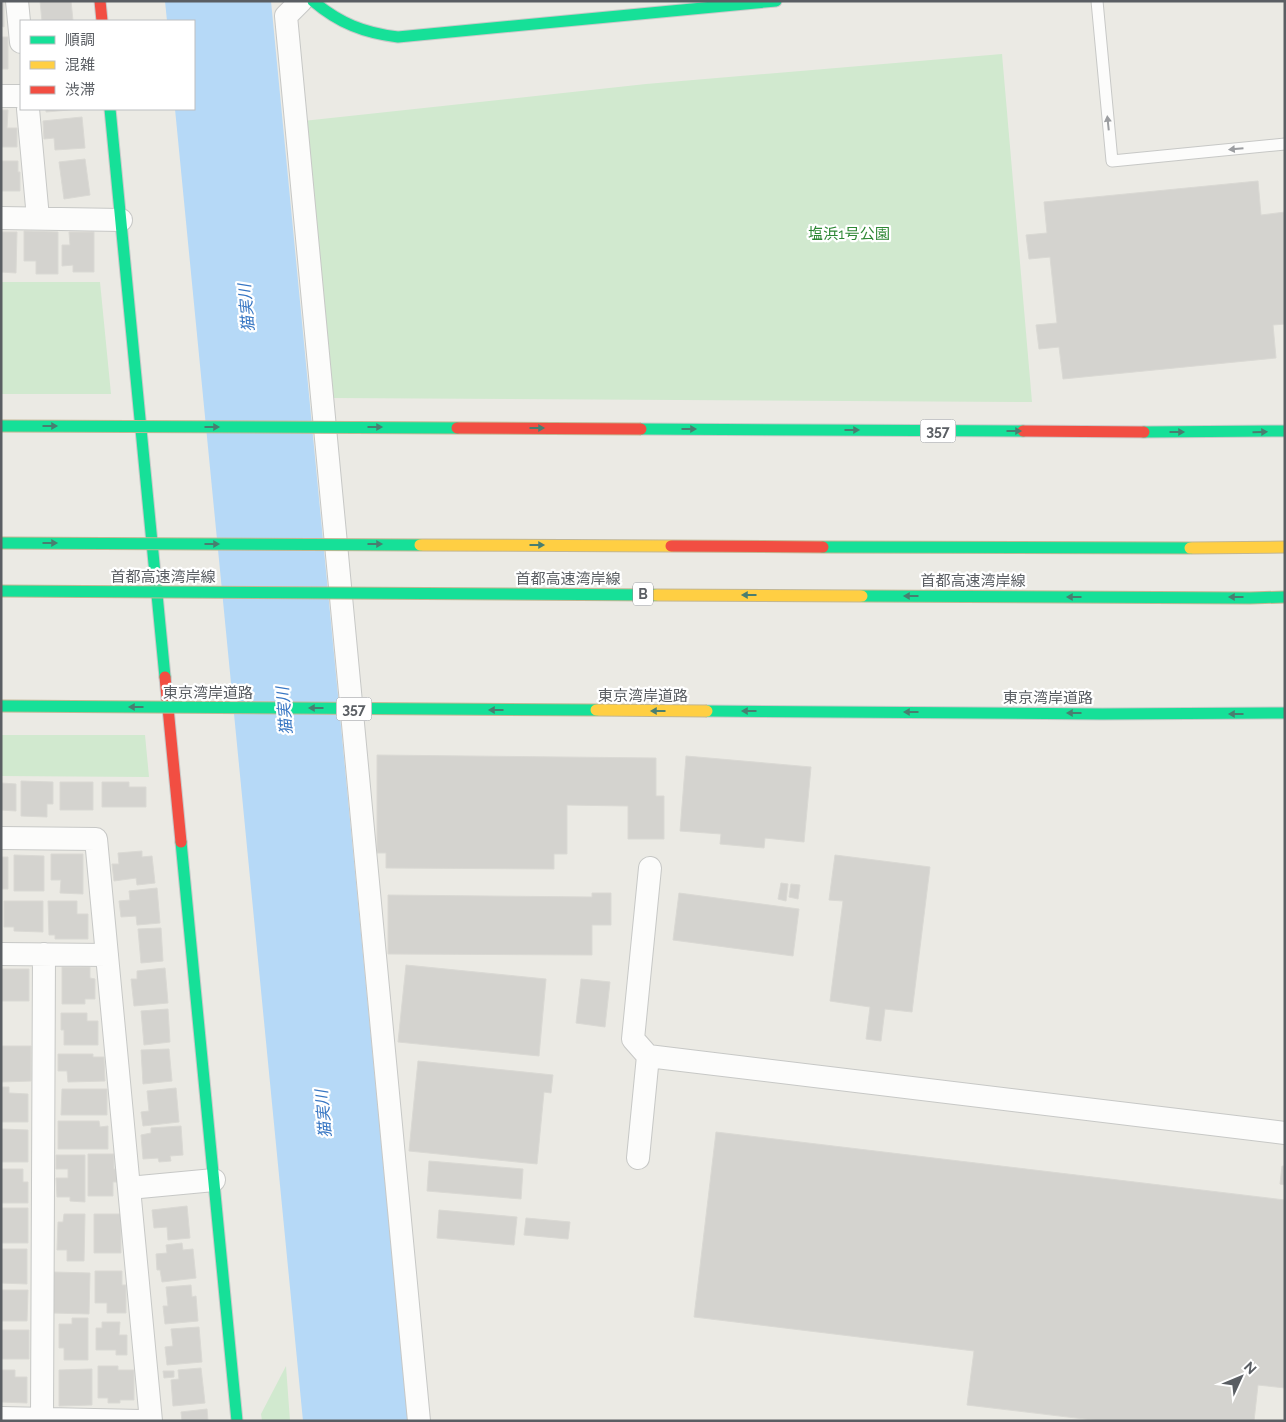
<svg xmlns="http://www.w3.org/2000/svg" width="1286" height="1422" viewBox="0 0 1286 1422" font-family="Raleway,'Noto Sans JP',sans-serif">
<rect width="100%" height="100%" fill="#ebeae4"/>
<!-- green -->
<path fill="#d1e9cf" d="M 1002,54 L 1032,402 L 332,398 L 303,121 L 646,84 Z
M 1,282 L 100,282 L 111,394 L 1,394 Z
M 1,735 L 145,735 L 149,777 L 1,776 Z
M 286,1366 L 290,1421 L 262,1421 L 261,1414 Z"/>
<!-- water -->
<path fill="#b6d9f7" d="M 165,1 L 271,1 L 408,1421 L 303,1421 L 175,109 L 194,109 L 194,21 L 167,21 Z"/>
<!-- building -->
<path fill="#d4d3cf" stroke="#dad9d4" d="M 1,1 L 4,1 L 4,27 L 1,26 Z
M 40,1 L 71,1 L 73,21 L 42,21 Z
M 1,37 L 8,37 L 8,69 L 1,69 Z
M 46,109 L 80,109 L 46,112 Z
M 1,110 L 8,110 L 7,128 L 17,128 L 17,147 L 1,147 Z
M 82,117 L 85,148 L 55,150 L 54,138 L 44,139 L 43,121 Z
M 85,159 L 90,195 L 64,199 L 59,162 Z
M 1,161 L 18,161 L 18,172 L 20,172 L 20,191 L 1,191 Z
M 1258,181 L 1261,215 L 1285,212 L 1285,324 L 1273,325 L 1276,358 L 1063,379 L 1059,347 L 1039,349 L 1036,325 L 1057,323 L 1050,257 L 1029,259 L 1026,235 L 1047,233 L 1044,202 Z
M 24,231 L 58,232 L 58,274 L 36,274 L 36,261 L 24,261 Z
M 1,232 L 17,232 L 16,273 L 1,272 Z
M 69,232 L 94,232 L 94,272 L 73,272 L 73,265 L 62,266 L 62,245 L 70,245 Z
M 377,755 L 656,758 L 656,796 L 664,796 L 664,839 L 628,839 L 628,806 L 567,805 L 567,854 L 554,854 L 554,869 L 386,868 L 386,853 L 377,853 Z
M 686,756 L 811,767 L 804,842 L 765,838 L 764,848 L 720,844 L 721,834 L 680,831 Z
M 21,781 L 53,782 L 53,804 L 47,804 L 47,817 L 21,816 Z
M 60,782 L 93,782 L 93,810 L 60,810 Z
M 102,782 L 129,782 L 129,787 L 146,787 L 146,807 L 102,807 Z
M 1,783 L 16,784 L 16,811 L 1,810 Z
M 142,851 L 142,857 L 152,856 L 155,883 L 137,885 L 136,878 L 114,881 L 112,864 L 119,864 L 118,853 Z
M 51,854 L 83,854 L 83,894 L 60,893 L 61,880 L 51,880 Z
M 14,855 L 44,856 L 44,891 L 14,891 Z
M 835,855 L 930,867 L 912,1012 L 885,1009 L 881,1041 L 866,1039 L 870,1007 L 830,1001 L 843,901 L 829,900 Z
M 1,857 L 8,857 L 8,889 L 1,889 Z
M 781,883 L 788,884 L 786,901 L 778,899 Z
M 791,884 L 800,885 L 798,899 L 789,897 Z
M 157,888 L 160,923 L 137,925 L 136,916 L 121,917 L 119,901 L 130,900 L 129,891 Z
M 592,893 L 611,893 L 611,925 L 592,925 L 592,955 L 388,954 L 388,895 L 592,897 Z
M 679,893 L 799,909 L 793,956 L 673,940 Z
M 4,901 L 43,901 L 43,932 L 14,931 L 14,927 L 4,927 Z
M 48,901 L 77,901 L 77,914 L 88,914 L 88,939 L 55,939 L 55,935 L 49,935 Z
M 161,928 L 163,961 L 141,963 L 138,929 Z
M 406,965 L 546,979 L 539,1056 L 398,1042 Z
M 62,967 L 90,967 L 90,978 L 95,979 L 95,999 L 85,999 L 85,1004 L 62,1004 Z
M 165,968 L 168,1003 L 134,1006 L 131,979 L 137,979 L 137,971 Z
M 1,969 L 29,969 L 29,1001 L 1,1001 Z
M 581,979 L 610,982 L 605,1027 L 576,1023 Z
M 168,1009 L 170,1042 L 144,1045 L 141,1011 Z
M 61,1013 L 87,1013 L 87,1021 L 98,1021 L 98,1045 L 64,1045 L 64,1030 L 61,1030 Z
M 1,1046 L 31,1046 L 31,1081 L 1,1082 Z
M 169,1049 L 172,1081 L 143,1084 L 141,1050 Z
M 58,1054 L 93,1054 L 93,1057 L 104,1057 L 105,1081 L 68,1082 L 67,1071 L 58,1071 Z
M 418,1061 L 553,1075 L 551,1093 L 544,1092 L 537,1164 L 409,1151 Z
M 1,1087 L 9,1087 L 9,1093 L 28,1094 L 28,1122 L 1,1122 Z
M 176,1088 L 179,1122 L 143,1126 L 141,1112 L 149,1111 L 147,1091 Z
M 62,1089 L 107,1089 L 107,1115 L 61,1115 Z
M 58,1121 L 99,1121 L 100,1127 L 108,1126 L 108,1149 L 58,1149 Z
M 181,1126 L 183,1155 L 170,1156 L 171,1161 L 159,1162 L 158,1158 L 143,1159 L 141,1135 L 151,1133 L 151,1128 Z
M 1,1129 L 28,1130 L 28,1162 L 1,1162 Z
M 716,1132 L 1285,1200 L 1285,1388 L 1258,1385 L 1254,1421 L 1101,1421 L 967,1405 L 974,1351 L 694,1317 Z
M 88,1154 L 114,1154 L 114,1169 L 117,1169 L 117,1182 L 113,1182 L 113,1196 L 88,1196 Z
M 56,1155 L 85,1155 L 85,1202 L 70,1201 L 70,1197 L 57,1197 L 56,1178 L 68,1178 L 68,1169 L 56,1169 Z
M 429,1161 L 523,1169 L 521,1199 L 427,1191 Z
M 1282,1166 L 1285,1166 L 1285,1185 L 1280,1184 Z
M 1,1169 L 23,1169 L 23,1182 L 28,1182 L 28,1203 L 1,1203 Z
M 187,1206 L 190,1238 L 168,1240 L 167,1227 L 154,1228 L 152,1210 Z
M 1,1208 L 28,1208 L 28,1243 L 1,1243 Z
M 439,1210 L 517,1217 L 514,1245 L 437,1238 Z
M 64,1214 L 85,1214 L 84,1261 L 67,1261 L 67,1250 L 57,1250 L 58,1222 L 63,1222 Z
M 94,1214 L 121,1214 L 121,1253 L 94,1253 Z
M 526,1218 L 570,1222 L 568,1239 L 524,1235 Z
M 182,1243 L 183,1250 L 193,1249 L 196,1278 L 162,1282 L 160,1270 L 157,1270 L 156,1254 L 167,1253 L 166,1245 Z
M 1,1249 L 27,1249 L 27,1284 L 1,1283 Z
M 95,1271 L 122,1271 L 122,1285 L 126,1285 L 126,1313 L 107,1313 L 107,1303 L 95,1303 Z
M 53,1272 L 90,1273 L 89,1314 L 53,1313 Z
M 191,1285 L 192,1297 L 196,1296 L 198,1321 L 165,1324 L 163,1306 L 168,1306 L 166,1287 Z
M 1,1290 L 28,1290 L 27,1321 L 1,1321 Z
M 72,1318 L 88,1318 L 88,1360 L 64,1360 L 64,1348 L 59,1348 L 59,1324 L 72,1324 Z
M 102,1322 L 120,1322 L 119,1335 L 127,1335 L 127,1355 L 116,1355 L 116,1350 L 96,1350 L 96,1328 L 102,1328 Z
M 199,1327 L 202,1362 L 167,1365 L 165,1347 L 173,1346 L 171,1329 Z
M 1,1330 L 29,1330 L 29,1359 L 1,1359 Z
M 98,1366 L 118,1366 L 118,1370 L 134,1370 L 134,1400 L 120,1400 L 120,1403 L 108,1403 L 108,1398 L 98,1398 Z
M 201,1368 L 205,1403 L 173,1406 L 171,1380 L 179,1379 L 178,1370 Z
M 92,1369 L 92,1405 L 59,1406 L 59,1370 Z
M 1,1370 L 15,1370 L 15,1377 L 27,1377 L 27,1403 L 1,1402 Z
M 163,1371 L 174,1371 L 174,1377 L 164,1378 Z
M 207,1409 L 208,1421 L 182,1421 L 181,1412 Z"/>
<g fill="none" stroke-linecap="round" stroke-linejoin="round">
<!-- lane casing -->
<g stroke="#c7c8c6" stroke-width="13">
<path id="lane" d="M 1097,1 L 1112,161 L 1285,144"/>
</g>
<!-- street casing -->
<g stroke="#c7c8c6" stroke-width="24">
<path id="street" d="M 17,1 L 21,42
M 301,1 L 286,16 L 419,1421
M 1,96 L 21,96
M 28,109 L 38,218
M 1,218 L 121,220
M 1,838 L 96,839 L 151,1421
M 1,954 L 107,955
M 648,1056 L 1285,1133
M 638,1158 L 648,1056 L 633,1039 L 650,868
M 129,1188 L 214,1180
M 1,1418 L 141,1421
M 42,1419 L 44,954"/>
</g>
<!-- fast casing -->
<g stroke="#c8c9c8" stroke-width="13">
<path id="fast" d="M 313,1 C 339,23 364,33 398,37 L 776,1
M 110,109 L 165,677
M 641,429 L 1023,431
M 1144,432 L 1285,431
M 707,711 L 1102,714 L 1285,713
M 181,842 L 237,1421"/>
</g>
<!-- jam casing -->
<g stroke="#c8c9c8" stroke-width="13">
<path id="jam" d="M 100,1 L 102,21
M 1023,431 L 1144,432
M 165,677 L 181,842"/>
</g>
<!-- lane -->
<use href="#lane" stroke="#fcfcfb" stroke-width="11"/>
<!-- street -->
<use href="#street" stroke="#fcfcfb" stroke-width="22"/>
<!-- fast -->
<use href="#fast" stroke="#16e098" stroke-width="11"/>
<!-- jam -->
<use href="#jam" stroke="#f24e42" stroke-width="11"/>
<!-- fast-bridge casing -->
<g stroke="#c2b692" stroke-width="13" stroke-linecap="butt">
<path id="fast-bridge" d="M 1,426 L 457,428
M 1,543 L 420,545
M 823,547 L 1190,548
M 1,591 L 655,595
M 862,596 L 1250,598 L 1285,597
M 1,706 L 596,710"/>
</g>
<!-- slow-bridge casing -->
<g stroke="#c2b692" stroke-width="13" stroke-linecap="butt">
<path id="slow-bridge" d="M 420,545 L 671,546
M 1190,548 L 1285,547
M 655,595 L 862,596
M 596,710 L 707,711"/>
</g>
<!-- jam-bridge casing -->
<g stroke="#c2b692" stroke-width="13" stroke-linecap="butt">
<path id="jam-bridge" d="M 457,428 L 641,429
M 671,546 L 823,547"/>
</g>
<!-- fast-bridge -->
<use href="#fast-bridge" stroke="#16e098" stroke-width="11"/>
<!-- slow-bridge -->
<use href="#slow-bridge" stroke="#ffcf43" stroke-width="11"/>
<!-- jam-bridge -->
<use href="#jam-bridge" stroke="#f24e42" stroke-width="11"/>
</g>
<!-- one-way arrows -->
<defs><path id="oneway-solid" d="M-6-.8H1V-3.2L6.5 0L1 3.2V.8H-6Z" transform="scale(1.25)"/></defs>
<g fill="#9b9da0">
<use href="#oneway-solid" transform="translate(1108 123) rotate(-96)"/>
<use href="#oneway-solid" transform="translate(1236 149) rotate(175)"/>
</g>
<g fill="#497e70">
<use href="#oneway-solid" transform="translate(50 426)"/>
<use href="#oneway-solid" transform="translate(212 427)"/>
<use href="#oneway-solid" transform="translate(375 427)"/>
<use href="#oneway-solid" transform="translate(537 428)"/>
<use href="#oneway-solid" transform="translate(689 429)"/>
<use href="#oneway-solid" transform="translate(852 430)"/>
<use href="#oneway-solid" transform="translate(1014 431)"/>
<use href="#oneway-solid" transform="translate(1177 432)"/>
<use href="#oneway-solid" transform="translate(1260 432) rotate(-1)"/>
<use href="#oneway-solid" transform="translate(50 543)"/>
<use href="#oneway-solid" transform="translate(212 544)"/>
<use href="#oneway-solid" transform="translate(375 544)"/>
<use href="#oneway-solid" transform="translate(537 545)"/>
<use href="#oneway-solid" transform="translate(749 595) rotate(-180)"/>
<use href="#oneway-solid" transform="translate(911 596) rotate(-180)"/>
<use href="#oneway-solid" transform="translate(1074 597) rotate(-180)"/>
<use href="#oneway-solid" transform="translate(1236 597) rotate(-180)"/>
<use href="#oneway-solid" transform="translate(136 707) rotate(-180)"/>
<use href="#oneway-solid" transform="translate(316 708) rotate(-180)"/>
<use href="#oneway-solid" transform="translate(496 710) rotate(-180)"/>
<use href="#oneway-solid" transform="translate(658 711) rotate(-180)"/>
<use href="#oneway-solid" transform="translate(749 711) rotate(-180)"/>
<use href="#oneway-solid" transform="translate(911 712) rotate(-180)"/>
<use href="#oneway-solid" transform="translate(1074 713) rotate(-180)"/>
<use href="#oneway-solid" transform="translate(1236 714) rotate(-180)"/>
</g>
<g text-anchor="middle" stroke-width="4.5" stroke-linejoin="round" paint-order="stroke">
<!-- shield labels -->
<g fill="#fff" stroke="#8c8e92" stroke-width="1">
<rect x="920.5" y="419.5" width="35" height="23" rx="4"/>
<rect x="633" y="582.5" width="20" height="23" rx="4"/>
<rect x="336.5" y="697.5" width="35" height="23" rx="4"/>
</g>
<g font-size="14" font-weight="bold" fill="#5a5e63">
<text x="938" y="436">357</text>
<text x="643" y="599">B</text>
<text x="354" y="714">357</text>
</g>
<!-- park labels -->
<g font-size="15" fill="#2e8735" stroke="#fff">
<text x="849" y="239">塩浜1号公園</text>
</g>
<!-- street labels -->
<g font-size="15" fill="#5a5e63" stroke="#fff">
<text x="163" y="582">首都高速湾岸線</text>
<text x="568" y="584">首都高速湾岸線</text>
<text x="973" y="586">首都高速湾岸線</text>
<text x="208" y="698">東京湾岸道路</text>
<text x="643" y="701">東京湾岸道路</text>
<text x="1048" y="703">東京湾岸道路</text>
</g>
<!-- water labels -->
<g font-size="16" font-style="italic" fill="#3776c3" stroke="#fff">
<text transform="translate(246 308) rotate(-95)" y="6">猫実川</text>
<text transform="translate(284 711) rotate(-95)" y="6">猫実川</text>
<text transform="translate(323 1114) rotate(-95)" y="6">猫実川</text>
</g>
</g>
<!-- border -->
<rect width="1286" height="1422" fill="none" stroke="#5a5e63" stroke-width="5"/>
<!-- legend -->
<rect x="20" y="20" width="175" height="90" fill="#ffffff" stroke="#bdbfc1"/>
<rect x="30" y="36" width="25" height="8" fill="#16e098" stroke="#bdbfc1"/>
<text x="65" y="45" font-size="15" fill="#5a5e63">順調</text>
<rect x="30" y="61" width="25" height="8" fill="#ffcf43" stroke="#bdbfc1"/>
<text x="65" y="70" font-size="15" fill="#5a5e63">混雑</text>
<rect x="30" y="86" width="25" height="8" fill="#f24e42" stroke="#bdbfc1"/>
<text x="65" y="95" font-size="15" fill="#5a5e63">渋滞</text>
<!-- north arrow -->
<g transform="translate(1241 1377) rotate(46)" stroke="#ffffff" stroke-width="4" paint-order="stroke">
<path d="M0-4L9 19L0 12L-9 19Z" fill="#5a5e63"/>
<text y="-8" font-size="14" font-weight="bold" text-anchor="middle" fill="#5a5e63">N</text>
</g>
</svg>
